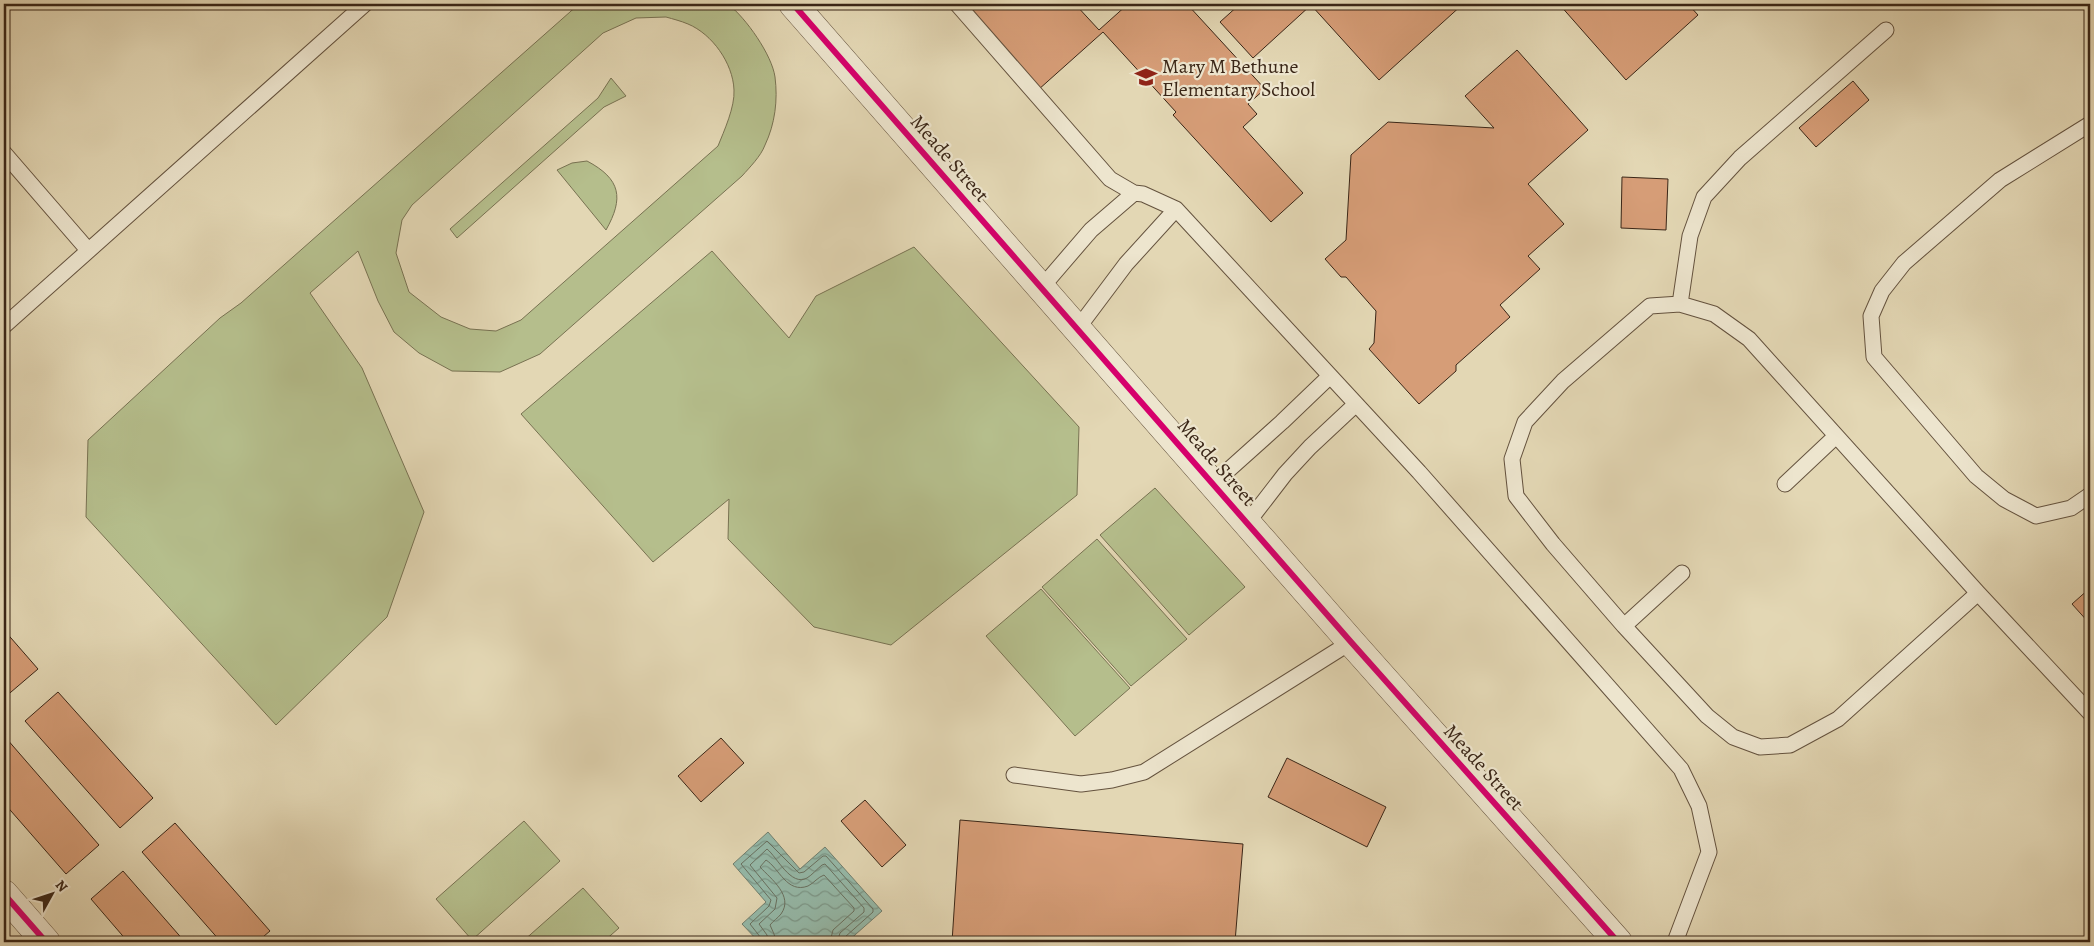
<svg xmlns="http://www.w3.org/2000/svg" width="2094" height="946" viewBox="0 0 2094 946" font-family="Alegreya,serif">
<defs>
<pattern id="water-waves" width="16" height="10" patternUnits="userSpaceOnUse" patternTransform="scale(1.25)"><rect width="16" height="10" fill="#95baaa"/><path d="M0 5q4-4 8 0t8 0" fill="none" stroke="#7b9789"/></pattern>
</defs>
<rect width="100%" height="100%" fill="#e3d7b4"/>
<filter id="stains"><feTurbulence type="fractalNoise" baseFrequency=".004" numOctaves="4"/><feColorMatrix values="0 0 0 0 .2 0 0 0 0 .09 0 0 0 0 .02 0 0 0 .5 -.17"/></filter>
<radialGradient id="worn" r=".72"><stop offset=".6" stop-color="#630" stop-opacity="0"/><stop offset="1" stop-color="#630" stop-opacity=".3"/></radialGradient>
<!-- garden -->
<path fill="#b5be8c" stroke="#787252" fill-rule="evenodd" d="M 579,4 L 728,4 C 746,18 772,55 775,77 C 778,100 775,124 765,145 C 761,156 750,167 742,176 L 540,354 L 500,372 L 452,371 L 419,353 L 394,332 L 378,301 L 358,251 L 310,293 L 362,368 L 424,512 L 387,617 L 276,725 L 86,517 L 88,440 L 220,318 L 241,303 ZM 666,17 C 673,19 681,21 688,24 C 712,34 733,63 734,90 C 735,107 724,131 718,146 L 521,320 L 496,331 L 470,329 L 441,317 L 409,292 L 396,253 L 402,220 L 412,205 L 603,33 L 636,18 Z
M 611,78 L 626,96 L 604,107 L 457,238 L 450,229 L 598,98 Z
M 587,161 C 621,179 624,198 606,230 L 557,170 L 572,163 Z
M 914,247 L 1079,427 L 1077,495 L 891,645 L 814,627 L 728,539 L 729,499 L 653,562 L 521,414 L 712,251 L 789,338 L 816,296 Z
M 1155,488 L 1245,587 L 1189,635 L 1100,535 Z
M 1097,539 L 1187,639 L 1131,686 L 1042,587 Z
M 1041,589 L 1130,688 L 1075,736 L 986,636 Z
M 524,821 L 560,861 L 472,940 L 436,899 Z
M 583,888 L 619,928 L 603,942 L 522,942 Z"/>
<!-- water -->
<path fill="url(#water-waves)" stroke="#717f6f" d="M 768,832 L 800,869 L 825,847 L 882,911 L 847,942 L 759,942 L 742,924 L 766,902 L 733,864 Z"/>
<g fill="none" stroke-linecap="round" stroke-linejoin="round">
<!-- shore -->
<path stroke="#687060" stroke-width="1" d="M 762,942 L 761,938 L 750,924 L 769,906 L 771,900 L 741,864 L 767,841 L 799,873 L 804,872 L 823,856 L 826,856 L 873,909 L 873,912 L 845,937 L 844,942
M 768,942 L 767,935 L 759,924 L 775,909 L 777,898 L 750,865 L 767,849 C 777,857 791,887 807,878 C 812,875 817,869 822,865 L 825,864 L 864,908 L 864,912 L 840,933 L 837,942
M 776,942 L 774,934 L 770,925 C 773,921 778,918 781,914 C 794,896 771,879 760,867 L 766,860 C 779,868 787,894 808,886 C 814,883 818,877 824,875 L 854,908 L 854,911 L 833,930 L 830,942"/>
</g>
<!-- building -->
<path fill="#d69d77" stroke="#3a2617" d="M 978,4 L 1075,4 L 1099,30 L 1128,4 L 1187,4 L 1265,89 L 1248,104 L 1257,114 L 1243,127 L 1303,193 L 1271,222 L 1173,115 L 1176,112 L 1103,32 L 1038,90 L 967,13 Z
M 1240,4 L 1463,4 L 1379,80 L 1311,5 L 1253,58 L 1220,22 Z
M 1559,4 L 1688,4 L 1698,15 L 1626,80 Z
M 1517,50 L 1588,130 L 1528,184 L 1564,224 L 1528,256 L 1540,269 L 1500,305 L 1510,317 L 1456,365 L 1456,371 L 1419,404 L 1369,349 L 1374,343 L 1376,311 L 1346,277 L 1341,277 L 1325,259 L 1346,240 L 1351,155 L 1388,122 L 1494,128 L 1465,96 Z
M 1853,81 L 1869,100 L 1816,147 L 1799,128 Z
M 1622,177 L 1668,179 L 1666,230 L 1621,228 Z
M 2090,588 L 2090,624 L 2072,604 Z
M 4,630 L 38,669 L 4,698 Z
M 58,692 L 153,798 L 120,828 L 25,721 Z
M 6,738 L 99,845 L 66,874 L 4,803 L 4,740 Z
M 721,738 L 744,763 L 701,802 L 678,776 Z
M 1287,758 L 1386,807 L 1367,847 L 1268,797 Z
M 865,800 L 906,845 L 882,867 L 841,821 Z
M 960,820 L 1243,844 L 1235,942 L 952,942 Z
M 175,823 L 270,931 L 257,942 L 221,942 L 142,852 Z
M 123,871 L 185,942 L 128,942 L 91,899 Z"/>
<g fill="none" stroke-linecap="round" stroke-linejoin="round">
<!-- service casing -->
<g stroke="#64523e" stroke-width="17">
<path id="service" d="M 957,4 L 1110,179 L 1134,193 L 1143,194 L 1176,209 L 1419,472 L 1681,769 L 1699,806 L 1709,852 L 1675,942
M 2090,124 L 2000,180 L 1904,263 L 1882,291 L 1871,316 L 1874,357 L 1976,476 L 2004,499 L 2036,516 L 2071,508 L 2090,495
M 4,153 L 88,250
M 1042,287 L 1091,230 L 1134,193
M 1680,304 L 1690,236 L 1704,197 L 1740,158 L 1886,30
M 4,326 L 365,4
M 1078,328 L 1126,264 L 1176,209
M 1214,483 L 1282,422 L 1330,376
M 1785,484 L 1836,436
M 1248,522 L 1285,474 L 1310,447 L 1356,404
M 1978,593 L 1838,719 L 1790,745 L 1760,747 L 1733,737 L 1707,716 L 1624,626 L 1553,544 L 1516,496 L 1512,459 L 1525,422 L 1563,381 L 1650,306 L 1680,304 L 1714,314 L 1749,339 L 1978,593 L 2090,713
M 1624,626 L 1682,573
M 1014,775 L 1081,784 L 1112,780 L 1144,772 L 1351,642"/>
</g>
<!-- minor casing -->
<g stroke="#64523e" stroke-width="29">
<path id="minor" d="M 793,4 L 1351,642 L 1618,942
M 4,894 L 46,942"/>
</g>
<!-- service -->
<use href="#service" stroke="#ede5ce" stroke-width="15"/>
<!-- minor -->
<use href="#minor" stroke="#ede5ce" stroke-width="28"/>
<!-- cycleway casing -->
<g stroke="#ede5ce" stroke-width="9">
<path id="cycleway" d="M 793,4 L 1351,642 L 1618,942
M 4,894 L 46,942"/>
</g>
<!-- cycleway -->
<use href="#cycleway" stroke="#d6006c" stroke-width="6"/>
</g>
<!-- icons -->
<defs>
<g id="school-bare" transform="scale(1.725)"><path d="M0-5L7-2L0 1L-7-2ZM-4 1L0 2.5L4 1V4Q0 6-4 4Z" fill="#8f2418" stroke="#ede5ce" stroke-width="2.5" paint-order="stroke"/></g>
</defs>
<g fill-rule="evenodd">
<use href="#school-bare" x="1146" y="77"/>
</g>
<g text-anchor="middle" stroke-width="4.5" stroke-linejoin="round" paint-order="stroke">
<!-- poi labels -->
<g font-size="20" fill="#3a2617" stroke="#ede5ce" text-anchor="start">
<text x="1162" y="73">Mary M Bethune<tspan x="1162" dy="23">Elementary School</tspan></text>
</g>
<!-- street labels -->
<g font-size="20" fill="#3a2617" stroke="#ede5ce">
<text transform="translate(950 158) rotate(49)" y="7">Meade Street</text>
<text transform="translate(1217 462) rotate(49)" y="7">Meade Street</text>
<text transform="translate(1484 767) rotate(48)" y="7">Meade Street</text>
</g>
</g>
<!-- margin -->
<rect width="2094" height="946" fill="none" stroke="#e3d7b4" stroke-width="20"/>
<rect x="5" y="5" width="2084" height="936" fill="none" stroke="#3a2617" stroke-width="2.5"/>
<rect x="10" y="10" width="2074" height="926" fill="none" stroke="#3a2617"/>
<!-- north arrow -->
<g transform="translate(52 894) rotate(50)" stroke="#ede5ce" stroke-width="4" paint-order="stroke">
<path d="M0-4L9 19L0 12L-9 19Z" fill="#3a2617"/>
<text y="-8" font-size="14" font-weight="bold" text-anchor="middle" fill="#3a2617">N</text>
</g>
<rect width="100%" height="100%" filter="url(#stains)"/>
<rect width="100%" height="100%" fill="url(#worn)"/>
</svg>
